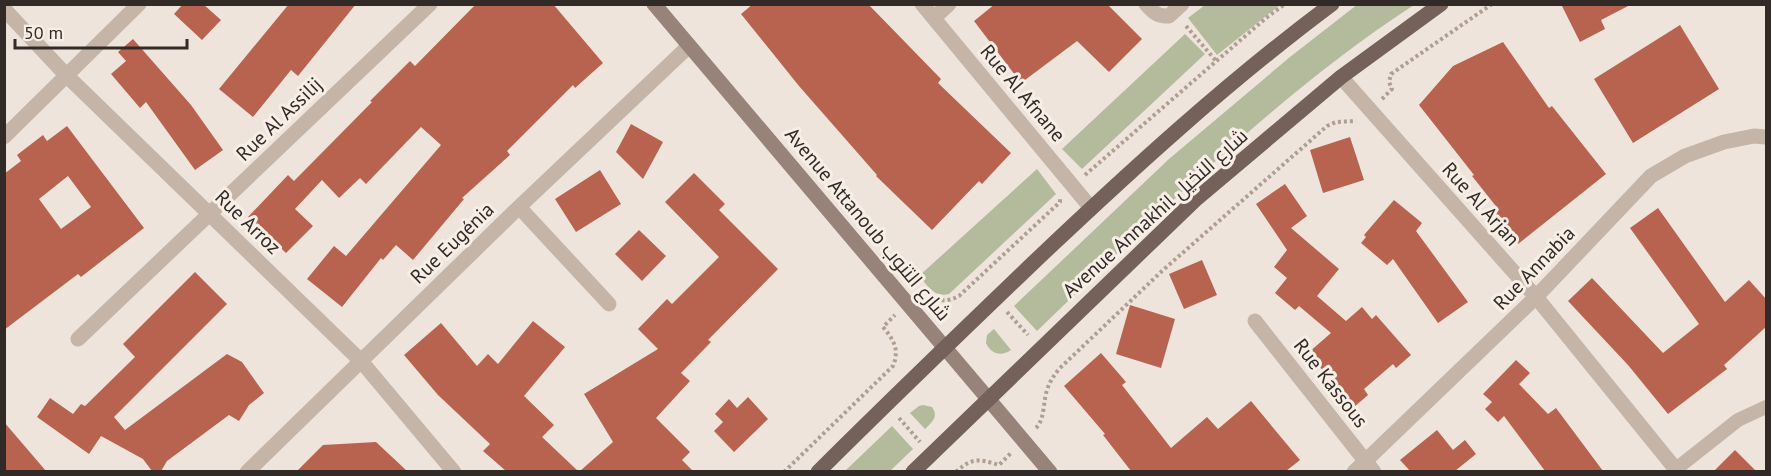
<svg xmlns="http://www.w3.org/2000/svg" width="1771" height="476" viewBox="0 0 1771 476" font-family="'PT Sans',Cairo,sans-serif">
<rect width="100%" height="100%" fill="#eee4db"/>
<!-- green -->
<path fill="#b3bb9c" d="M 1358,4 L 1414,5 C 1274,96 1157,216 1037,331 L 1014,306 L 1169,159 L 1290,57 Z
M 1205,5 L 1205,4 L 1280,5 L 1217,55 L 1188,18 Z
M 1185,34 L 1205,54 L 1082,169 L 1062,149 Z
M 1037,169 L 1056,194 L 949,294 C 934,298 928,286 919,276 Z
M 994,329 L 1011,350 C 1001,357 991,354 986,343 L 987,335 Z
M 923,405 L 932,407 C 939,417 932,422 925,429 L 910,413 L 919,406 Z
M 892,426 L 913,449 L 890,471 L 845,471 Z"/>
<!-- building -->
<path fill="#b8634f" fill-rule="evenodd" d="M 183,4 L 203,4 L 221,20 L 202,40 L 174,14 Z
M 289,4 L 356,4 L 298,76 L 291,70 L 253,117 L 219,89 Z
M 476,4 L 553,4 L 603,63 L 575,88 L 573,85 L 507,151 L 510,155 L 462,198 L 464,199 L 413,260 L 396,245 L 383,260 L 381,258 L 342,307 L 307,279 L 334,246 L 346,256 L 441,145 L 421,127 L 366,184 L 360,178 L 339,198 L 322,180 L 295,209 L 313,226 L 286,253 L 248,217 L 288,175 L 294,181 L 372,102 L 370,101 L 410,61 L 415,66 Z
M 753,4 L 868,4 L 941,79 L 938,83 L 1011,153 L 982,184 L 979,181 L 932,230 L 876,176 L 877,175 L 799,86 L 741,14 Z
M 995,4 L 1107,4 L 1142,39 L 1109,72 L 1077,41 L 1021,83 L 974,21 Z
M 1561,4 L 1632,4 L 1601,20 L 1605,29 L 1580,42 Z
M 1680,25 L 1719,89 L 1633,143 L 1594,79 Z
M 133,39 L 191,105 L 223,150 L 195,170 L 146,102 L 140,108 L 111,74 L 126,61 L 118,52 Z
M 1503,42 L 1549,108 L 1552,106 L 1606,174 L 1518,244 L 1494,213 L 1499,210 L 1472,176 L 1474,175 L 1419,105 L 1453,66 Z
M 631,124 L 663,142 L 643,179 L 616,152 Z
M 67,126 L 144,228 L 81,277 L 78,274 L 4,330 L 4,174 L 21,161 L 17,155 L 43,135 L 47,141 ZM 68,176 L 91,207 L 61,229 L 39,199 Z
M 1350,137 L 1364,180 L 1323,193 L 1310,150 Z
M 600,170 L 621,204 L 576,232 L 555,199 Z
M 694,173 L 725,204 L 719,210 L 778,269 L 708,340 L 711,342 L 681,373 L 690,381 L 656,418 L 690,452 L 682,460 L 693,471 L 580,471 L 613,442 L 584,394 L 658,349 L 638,329 L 667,299 L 672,304 L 719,257 L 665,202 Z
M 1285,184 L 1307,216 L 1291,228 L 1339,269 L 1317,296 L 1346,321 L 1362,307 L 1372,319 L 1376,315 L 1411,355 L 1396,368 L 1393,364 L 1364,389 L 1368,395 L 1354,407 L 1308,353 L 1331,333 L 1299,306 L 1295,310 L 1275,293 L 1287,278 L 1274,267 L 1287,250 L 1256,204 Z
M 1394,200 L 1422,223 L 1416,231 L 1468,302 L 1438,323 L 1393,259 L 1387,265 L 1361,243 L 1366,237 L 1364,235 Z
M 1658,208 L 1725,302 L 1749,280 L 1767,300 L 1767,326 L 1724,365 L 1727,369 L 1668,414 L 1628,365 L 1568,301 L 1592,278 L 1663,353 L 1699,324 L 1630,228 Z
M 639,230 L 666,256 L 642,281 L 615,254 Z
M 1202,260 L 1217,295 L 1184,309 L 1169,274 Z
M 195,272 L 227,304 L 114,417 L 125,430 L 227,354 L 242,362 L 264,393 L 249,405 L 239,421 L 229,415 L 167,461 L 161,471 L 152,471 L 143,459 L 101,436 L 89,454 L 37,417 L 50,398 L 73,414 L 81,404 L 85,406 L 135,357 L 123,344 Z
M 1130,305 L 1175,319 L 1161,368 L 1116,354 Z
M 533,321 L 565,347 L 524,396 L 554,425 L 542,437 L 578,471 L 506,471 L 483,451 L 490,444 L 438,395 L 404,355 L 441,323 L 477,366 L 488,354 L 498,364 Z
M 1101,353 L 1126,382 L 1122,385 L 1171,448 L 1207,417 L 1218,429 L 1251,401 L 1300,460 L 1286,471 L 1131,471 L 1103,435 L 1105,434 L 1064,386 Z
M 1516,360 L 1530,373 L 1519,384 L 1548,414 L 1556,408 L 1603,471 L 1545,471 L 1504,416 L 1498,422 L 1485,409 L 1492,402 L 1483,394 Z
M 748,397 L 768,419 L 734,452 L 714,431 L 723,422 L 715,414 L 729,399 L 737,408 Z
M 4,422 L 46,471 L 4,471 Z
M 1437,430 L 1453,450 L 1465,440 L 1476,454 L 1455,471 L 1410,471 L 1400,460 Z
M 376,442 L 407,471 L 297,471 L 323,445 Z
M 1735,450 L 1756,471 L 1714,471 Z"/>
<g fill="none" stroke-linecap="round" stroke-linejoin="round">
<!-- path -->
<path stroke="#b09e92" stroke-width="4" stroke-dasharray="3 3" stroke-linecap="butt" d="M 1186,26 L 1217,62
M 1382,99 L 1392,89 L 1389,82 L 1391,74 L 1492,4
M 1085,175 L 1266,18 L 1285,4
M 921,292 L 924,290 C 936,300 944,304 959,296 L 1060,202 L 1060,199
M 1007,312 L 1028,335
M 899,418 L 920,442
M 1036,428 C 1045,419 1043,402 1047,390 C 1050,381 1054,375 1060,368 L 1162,271 L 1327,126 L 1336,122 L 1356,121
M 784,472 L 893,366 C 900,349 893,339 883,327 L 895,315
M 956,472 C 972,457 979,459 999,465 L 1012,452"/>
<!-- lane -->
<path stroke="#c5b4a8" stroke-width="14" d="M 1676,469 L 1738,420 L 1766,407"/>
<!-- street -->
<path stroke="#c5b4a8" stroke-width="15" d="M 922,4 L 1091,208
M 1146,4 C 1153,12 1158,17 1169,16 L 1182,4
M 4,9 L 67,76 L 361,361 L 454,472
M 934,18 L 949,4
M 1341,77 L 1536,297 L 1678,472
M 4,137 L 139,4
M 519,207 L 609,304
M 1255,321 L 1374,472
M 78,339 L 430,4
M 247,472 L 519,207 L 689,46
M 1354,472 L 1536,297 L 1651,176 L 1685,156 L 1724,142 L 1754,136 L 1766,137"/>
<!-- secondary -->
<path stroke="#98837a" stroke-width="15" d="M 654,4 L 1050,472"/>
<!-- primary -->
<path stroke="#73615a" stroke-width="15" d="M 818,472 C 889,401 961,332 1033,263 C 1129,172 1226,83 1332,4
M 913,472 L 1195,200 L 1341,77 L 1441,4"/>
</g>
<g text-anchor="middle" stroke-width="6" stroke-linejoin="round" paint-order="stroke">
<!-- street labels -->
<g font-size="20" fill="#322a27" stroke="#f7eee6">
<text transform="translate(1023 93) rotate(50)" y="7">Rue Al Afnane</text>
<text transform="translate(279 119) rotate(-44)" y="7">Rue Al Assilij</text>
<text transform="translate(1481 204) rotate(48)" y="7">Rue Al Arjan</text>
<text transform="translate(1155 213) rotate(-42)" y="7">Avenue Annakhil شارع النخيل</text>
<text transform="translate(248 222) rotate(44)" y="7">Rue Arroz</text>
<text transform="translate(868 224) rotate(50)" y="7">Avenue Attanoub شارع التنوب</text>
<text transform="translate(452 243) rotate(-44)" y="7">Rue Eugénia</text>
<text transform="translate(1534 268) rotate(-46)" y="7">Rue Annabia</text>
<text transform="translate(1331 383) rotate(52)" y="7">Rue Kassous</text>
</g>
</g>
<!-- border -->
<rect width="1771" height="476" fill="none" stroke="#322a27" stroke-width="12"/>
<!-- scale -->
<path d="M15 39v9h172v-9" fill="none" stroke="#322a27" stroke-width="3"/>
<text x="24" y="39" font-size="18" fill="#322a27" stroke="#f7eee6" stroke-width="4.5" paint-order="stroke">50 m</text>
</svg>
